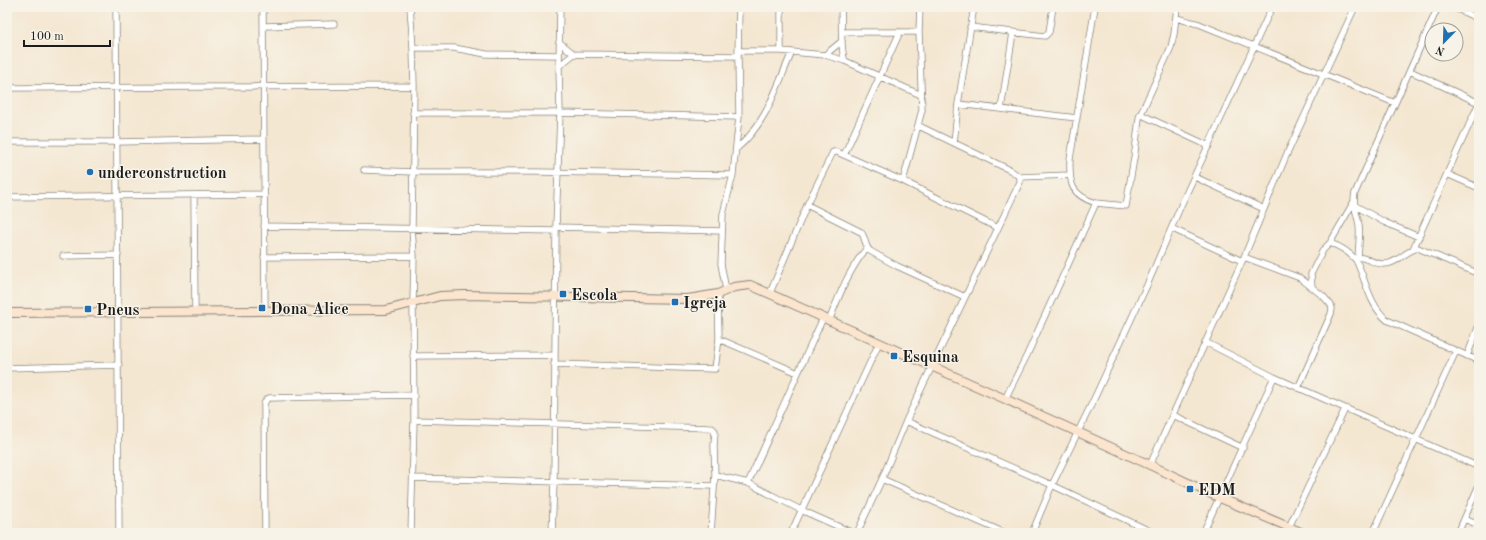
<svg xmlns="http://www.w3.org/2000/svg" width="1486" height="540" viewBox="0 0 1486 540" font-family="'Old Standard TT',serif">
<rect width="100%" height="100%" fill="#f7f3e8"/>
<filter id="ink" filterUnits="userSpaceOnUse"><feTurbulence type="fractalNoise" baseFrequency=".025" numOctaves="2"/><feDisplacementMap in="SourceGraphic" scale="8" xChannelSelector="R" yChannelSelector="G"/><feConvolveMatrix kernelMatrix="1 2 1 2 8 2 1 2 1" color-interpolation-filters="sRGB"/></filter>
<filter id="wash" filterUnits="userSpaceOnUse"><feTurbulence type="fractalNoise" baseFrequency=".012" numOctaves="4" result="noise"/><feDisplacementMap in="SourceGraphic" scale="16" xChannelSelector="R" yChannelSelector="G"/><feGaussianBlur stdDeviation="0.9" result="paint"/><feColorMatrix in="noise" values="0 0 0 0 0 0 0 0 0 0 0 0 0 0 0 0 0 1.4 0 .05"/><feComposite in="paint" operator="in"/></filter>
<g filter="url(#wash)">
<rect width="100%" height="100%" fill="#f4e7d2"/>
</g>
<g filter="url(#ink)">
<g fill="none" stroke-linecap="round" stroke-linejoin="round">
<!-- street casing -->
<g stroke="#888277" stroke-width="7">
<path id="street" d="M 116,7 L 119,533
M 263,7 L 265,311
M 410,7 L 413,48 L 414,86 L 412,229 L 414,256 L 413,303 L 414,420 L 411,533
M 841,7 C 842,21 840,50 845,61
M 1095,7 L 1070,159 C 1069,184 1071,195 1096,203
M 1453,7 L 1479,19
M 1176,18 L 1199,24 L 1395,103
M 264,26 L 334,24
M 970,27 L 1045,36 L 1049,32 L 1053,7
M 842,32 L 919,32
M 559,42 L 574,54
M 413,48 L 454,48 L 486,54 L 559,55
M 738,51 L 781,51 L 825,55 L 845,61 L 921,95
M 781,51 L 781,7
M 825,55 L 842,41
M 559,66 L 574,54 L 738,56
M 1410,71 L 1479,103
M 7,88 L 414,86
M 958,104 L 1077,118
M 1001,109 L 1013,33
M 413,113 L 560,113 L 739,117
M 1140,114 L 1209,146
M 7,142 L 118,142 L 263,139
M 954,143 L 958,104 L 974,7
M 736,149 C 766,125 777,86 792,52
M 844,155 L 900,32
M 364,170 L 413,172 L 536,172 L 733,175
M 1447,174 L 1479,188
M 1020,177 L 1069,175
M 1195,177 L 1264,209
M 903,181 L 922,110 L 919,32 L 920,7
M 194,195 L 195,312
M 7,197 L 264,194
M 807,205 L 861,232 C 866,238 864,245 870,251 L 897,266 L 965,297
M 1354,205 L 1384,222 L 1419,237
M 264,226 L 556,231
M 556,227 L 722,231
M 1173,229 L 1242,261
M 1330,243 L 1353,203
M 1413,249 L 1479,103
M 63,256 L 118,255
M 264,257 L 414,256
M 1244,257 L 1300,278 L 1323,296 L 1331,305 L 1332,309 L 1331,314 L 1298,388
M 1358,257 C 1367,258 1375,264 1383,264 C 1396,265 1406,250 1418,248 L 1479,274
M 1356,260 L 1358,257 C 1359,246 1360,235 1359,225 C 1357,213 1352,204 1355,193 L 1438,7
M 1312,288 L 1311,274 L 1323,250 L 1330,243 C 1339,246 1349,252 1356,260 C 1366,280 1369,305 1387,320 L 1479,361
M 726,290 L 721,264 L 723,214 L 733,175 L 739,117 L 738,56 L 739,7
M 770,293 L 807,205 L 833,152 L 837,152 L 903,181 L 998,228
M 829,321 C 839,296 849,269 867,248
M 719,339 L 798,373
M 1205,342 L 1274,377 L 1479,467
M 413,356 L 554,355
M 1467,356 L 1479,325
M 554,364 L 715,369 L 719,339 L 718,294
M 7,368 L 119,365
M 1005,399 L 1027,355 L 1096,203 L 1126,206 L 1135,152 L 1139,118 L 1171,47 L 1174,34 L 1177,7
M 1173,415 L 1243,448
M 414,420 L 712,428 L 715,431 L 714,446 L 715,475 L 748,483 L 801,510 L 853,533
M 906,421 L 1052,485 L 1154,533
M 1150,465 L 1244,257 L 1286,156 L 1355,7
M 413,478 L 714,486
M 882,479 L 1005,533
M 748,483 L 823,318
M 1464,519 L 1479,525
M 1289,527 L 1345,409
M 265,533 L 264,404 L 266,400 L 269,398 L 414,395
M 552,533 L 554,482 L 556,227 L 560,113 L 559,66 L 560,7
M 711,533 L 715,475
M 791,533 L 879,343
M 857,533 L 882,479 L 906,421 L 1020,182 L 1020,177 L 1010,170 L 919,126
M 1032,533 L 1052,485 L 1094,399 L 1148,283 L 1182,203 L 1272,7
M 1203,533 L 1274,377
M 1373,533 L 1456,351
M 1458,533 L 1479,485"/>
</g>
<!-- secondary casing -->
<g stroke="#888277" stroke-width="10">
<path id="secondary" d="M 7,313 L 386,310 L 440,296 L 465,295 L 688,299 L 718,294 L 734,287 L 750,285 L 1005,399 L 1150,465 L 1220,498 L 1303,533"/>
</g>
<!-- street -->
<use href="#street" stroke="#fff" stroke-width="5.5"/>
<!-- secondary -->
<use href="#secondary" stroke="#fce5cf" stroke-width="8"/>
</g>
</g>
<!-- markers -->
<g fill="#1f6fb2" stroke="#f7f3e8" stroke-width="1.5">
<circle cx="90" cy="172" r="4"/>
<rect x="559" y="290" width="8" height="8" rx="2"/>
<rect x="671" y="298" width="8" height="8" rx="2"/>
<rect x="258" y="304" width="8" height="8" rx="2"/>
<rect x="84" y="305" width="8" height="8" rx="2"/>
<rect x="890" y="352" width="8" height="8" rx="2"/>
<rect x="1186" y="485" width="8" height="8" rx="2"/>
</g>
<g text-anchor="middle" stroke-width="3" stroke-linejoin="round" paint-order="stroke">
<!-- poi labels -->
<g font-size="16" font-weight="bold" fill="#1c1c1c" stroke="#f7f3e8" text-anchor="start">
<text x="98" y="178">underconstruction</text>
<text x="571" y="300">Escola</text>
<text x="683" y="308">Igreja</text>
<text x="270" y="314">Dona Alice</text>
<text x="96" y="315">Pneus</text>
<text x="902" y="362">Esquina</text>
<text x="1198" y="495">EDM</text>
</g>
</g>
<!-- margin -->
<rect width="1486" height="540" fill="none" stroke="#f7f3e8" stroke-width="24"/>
<!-- north arrow -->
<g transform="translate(1444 42) rotate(203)"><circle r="19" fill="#f7f3e8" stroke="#9f9d96"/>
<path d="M0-3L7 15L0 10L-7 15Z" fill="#1f6fb2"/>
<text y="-6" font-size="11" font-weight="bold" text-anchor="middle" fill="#1c1c1c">N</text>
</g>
<!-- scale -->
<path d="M24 40v6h86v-6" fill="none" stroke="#1c1c1c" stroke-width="2"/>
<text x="30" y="40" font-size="12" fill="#1c1c1c" stroke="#f7f3e8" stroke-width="3" paint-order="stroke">100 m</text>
</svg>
